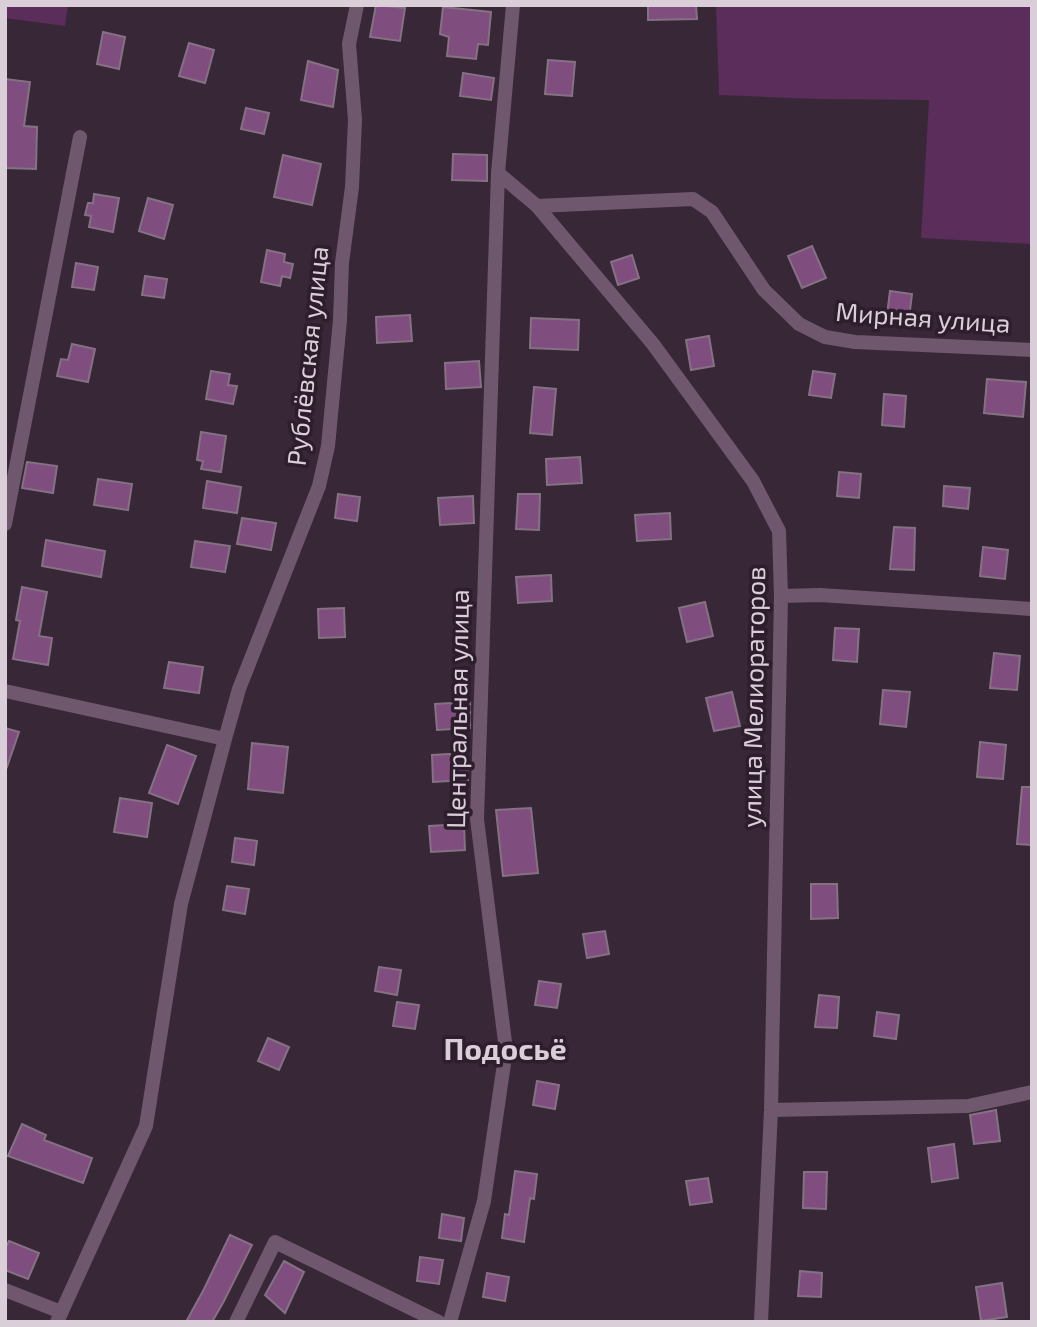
<svg xmlns="http://www.w3.org/2000/svg" width="1037" height="1327" viewBox="0 0 1037 1327" font-family="'Exo 2',sans-serif">
<rect width="100%" height="100%" fill="#382737"/>
<!-- green -->
<path fill="#5a2d5a" d="M 5,5 L 68,5 L 65,26 L 5,18 Z
M 716,5 L 1032,5 L 1032,244 L 921,238 L 929,100 L 817,99 L 719,95 Z"/>
<!-- building -->
<path fill="#804d7f" stroke="#847183" stroke-width="2" d="M 376,5 L 405,8 L 400,41 L 370,37 Z
M 648,5 L 696,5 L 697,19 L 648,20 Z
M 443,7 L 491,12 L 488,45 L 478,44 L 476,59 L 447,56 L 449,37 L 440,34 Z
M 103,32 L 125,37 L 119,69 L 97,64 Z
M 189,43 L 214,50 L 205,83 L 179,76 Z
M 548,60 L 575,62 L 572,96 L 545,94 Z
M 308,61 L 338,70 L 333,107 L 301,100 Z
M 463,73 L 494,78 L 491,100 L 460,96 Z
M 5,79 L 30,82 L 24,126 L 37,127 L 36,169 L 5,168 Z
M 246,108 L 269,113 L 264,134 L 241,129 Z
M 453,154 L 487,155 L 487,181 L 452,180 Z
M 283,155 L 321,164 L 312,205 L 274,197 Z
M 94,194 L 119,198 L 113,232 L 89,227 L 91,216 L 85,215 L 88,203 L 93,203 Z
M 148,198 L 173,205 L 164,239 L 139,231 Z
M 812,246 L 826,278 L 802,288 L 788,256 Z
M 267,250 L 285,254 L 284,262 L 293,264 L 290,278 L 282,276 L 280,286 L 261,282 Z
M 632,255 L 639,278 L 618,285 L 611,262 Z
M 76,263 L 98,267 L 94,290 L 72,287 Z
M 145,276 L 167,279 L 164,298 L 142,295 Z
M 890,291 L 912,294 L 909,318 L 887,315 Z
M 410,315 L 412,341 L 377,343 L 376,317 Z
M 531,318 L 579,320 L 578,350 L 530,348 Z
M 709,336 L 714,366 L 691,370 L 686,340 Z
M 72,344 L 95,349 L 88,382 L 57,376 L 61,359 L 68,360 Z
M 479,361 L 481,387 L 446,389 L 445,363 Z
M 211,371 L 230,374 L 228,385 L 237,386 L 233,404 L 206,399 Z
M 813,371 L 835,374 L 831,398 L 809,395 Z
M 987,379 L 1026,382 L 1023,417 L 984,413 Z
M 534,387 L 556,389 L 552,435 L 530,433 Z
M 884,394 L 906,396 L 904,427 L 882,425 Z
M 201,432 L 226,436 L 221,472 L 201,469 L 203,461 L 197,460 Z
M 580,457 L 582,483 L 547,485 L 546,459 Z
M 27,462 L 57,466 L 53,493 L 22,488 Z
M 839,472 L 861,474 L 859,498 L 837,496 Z
M 98,479 L 132,484 L 128,510 L 94,505 Z
M 207,481 L 241,487 L 237,513 L 203,508 Z
M 944,486 L 970,488 L 968,509 L 943,506 Z
M 338,494 L 360,497 L 357,521 L 335,518 Z
M 518,494 L 540,494 L 539,530 L 516,529 Z
M 473,496 L 474,523 L 440,525 L 438,498 Z
M 670,513 L 671,539 L 637,541 L 635,515 Z
M 242,518 L 276,523 L 271,550 L 237,544 Z
M 894,527 L 915,528 L 914,570 L 890,569 Z
M 46,540 L 105,551 L 101,577 L 42,566 Z
M 195,541 L 230,546 L 225,572 L 191,567 Z
M 983,547 L 1008,550 L 1005,579 L 980,576 Z
M 551,575 L 552,601 L 518,603 L 516,577 Z
M 22,587 L 47,592 L 39,636 L 52,638 L 48,665 L 13,659 L 20,621 L 16,620 Z
M 705,602 L 713,636 L 687,642 L 679,608 Z
M 344,608 L 345,637 L 319,638 L 318,609 Z
M 835,628 L 859,629 L 857,662 L 833,660 Z
M 994,653 L 1020,656 L 1017,690 L 990,688 Z
M 169,662 L 203,667 L 199,693 L 164,688 Z
M 883,690 L 910,692 L 906,727 L 880,724 Z
M 732,692 L 740,726 L 714,731 L 706,698 Z
M 470,702 L 470,728 L 437,730 L 435,704 Z
M 5,728 L 19,732 L 7,767 L 5,766 Z
M 980,742 L 1006,745 L 1003,779 L 977,777 Z
M 252,743 L 288,747 L 283,793 L 248,789 Z
M 167,745 L 196,756 L 178,804 L 149,793 Z
M 466,753 L 468,780 L 433,782 L 432,755 Z
M 1022,787 L 1032,787 L 1032,845 L 1017,844 Z
M 120,798 L 152,803 L 147,837 L 114,832 Z
M 531,808 L 538,873 L 503,876 L 496,810 Z
M 464,824 L 465,850 L 431,852 L 429,826 Z
M 235,838 L 257,841 L 254,865 L 232,862 Z
M 811,884 L 837,884 L 838,918 L 811,919 Z
M 227,886 L 249,889 L 245,914 L 223,910 Z
M 605,931 L 609,954 L 587,958 L 583,934 Z
M 379,967 L 401,970 L 397,995 L 375,991 Z
M 539,981 L 561,984 L 557,1008 L 535,1005 Z
M 819,995 L 839,997 L 837,1028 L 815,1027 Z
M 397,1002 L 419,1005 L 415,1029 L 393,1026 Z
M 877,1012 L 899,1015 L 896,1039 L 874,1036 Z
M 268,1038 L 289,1047 L 279,1070 L 258,1061 Z
M 537,1081 L 559,1085 L 555,1109 L 533,1105 Z
M 996,1110 L 1000,1141 L 974,1144 L 970,1115 Z
M 22,1124 L 46,1135 L 44,1140 L 92,1158 L 83,1183 L 8,1156 Z
M 954,1144 L 958,1178 L 932,1182 L 928,1148 Z
M 515,1171 L 537,1174 L 534,1199 L 530,1198 L 524,1242 L 502,1238 L 505,1214 L 509,1215 Z
M 804,1172 L 827,1172 L 826,1209 L 803,1208 Z
M 708,1178 L 712,1202 L 690,1205 L 686,1181 Z
M 442,1214 L 464,1218 L 461,1241 L 439,1238 Z
M 230,1235 L 252,1245 L 224,1301 L 212,1322 L 186,1322 L 204,1289 Z
M 9,1241 L 39,1253 L 28,1279 L 5,1270 L 5,1249 Z
M 420,1257 L 443,1260 L 439,1284 L 417,1281 Z
M 284,1261 L 304,1272 L 285,1313 L 265,1295 Z
M 800,1271 L 822,1273 L 821,1297 L 798,1296 Z
M 487,1273 L 509,1277 L 505,1301 L 483,1297 Z
M 1002,1283 L 1007,1317 L 981,1321 L 976,1287 Z"/>
<g fill="none" stroke-linecap="round" stroke-linejoin="round">
<!-- street -->
<path stroke="#6f586e" stroke-width="14" d="M 498,173 L 537,206 L 653,344 L 753,481 L 779,531 L 781,596 L 771,1110 L 761,1322
M 537,206 L 693,199 L 712,212 L 764,290 L 799,324 L 825,337 L 855,342 L 1032,350
M 5,524 L 80,137
M 781,596 L 820,595 L 1032,609
M 5,691 L 225,739
M 771,1110 L 968,1106 L 1032,1092
M 5,1290 L 61,1312
M 57,1322 L 146,1126 L 181,904 L 225,739 L 239,689 L 319,486 L 328,446 L 340,320 L 342,263 L 352,187 L 355,120 L 349,44 L 357,5
M 236,1322 L 275,1242 L 439,1322
M 450,1322 L 484,1201 L 506,1050 L 477,819 L 498,173 L 513,5"/>
</g>
<g text-anchor="middle" stroke-width="7" stroke-linejoin="round" paint-order="stroke">
<!-- street labels -->
<g font-size="26" fill="#dacfd9" stroke="#2e1e2d">
<text transform="translate(923 318) rotate(4)" y="9">Мирная улица</text>
<text transform="translate(308 356) rotate(-84)" y="9">Рублёвская улица</text>
<text transform="translate(754 697) rotate(-89)" y="9">улица Мелиораторов</text>
<text transform="translate(458 709) rotate(-89)" y="9">Центральная улица</text>
</g>
<!-- quarter labels -->
<g font-size="30" font-weight="bold" fill="#dacfd9" stroke="#2e1e2d">
<text x="505" y="1060">Подосьё</text>
</g>
</g>
<!-- border -->
<rect width="1037" height="1327" fill="none" stroke="#dacfd9" stroke-width="14"/>
</svg>
